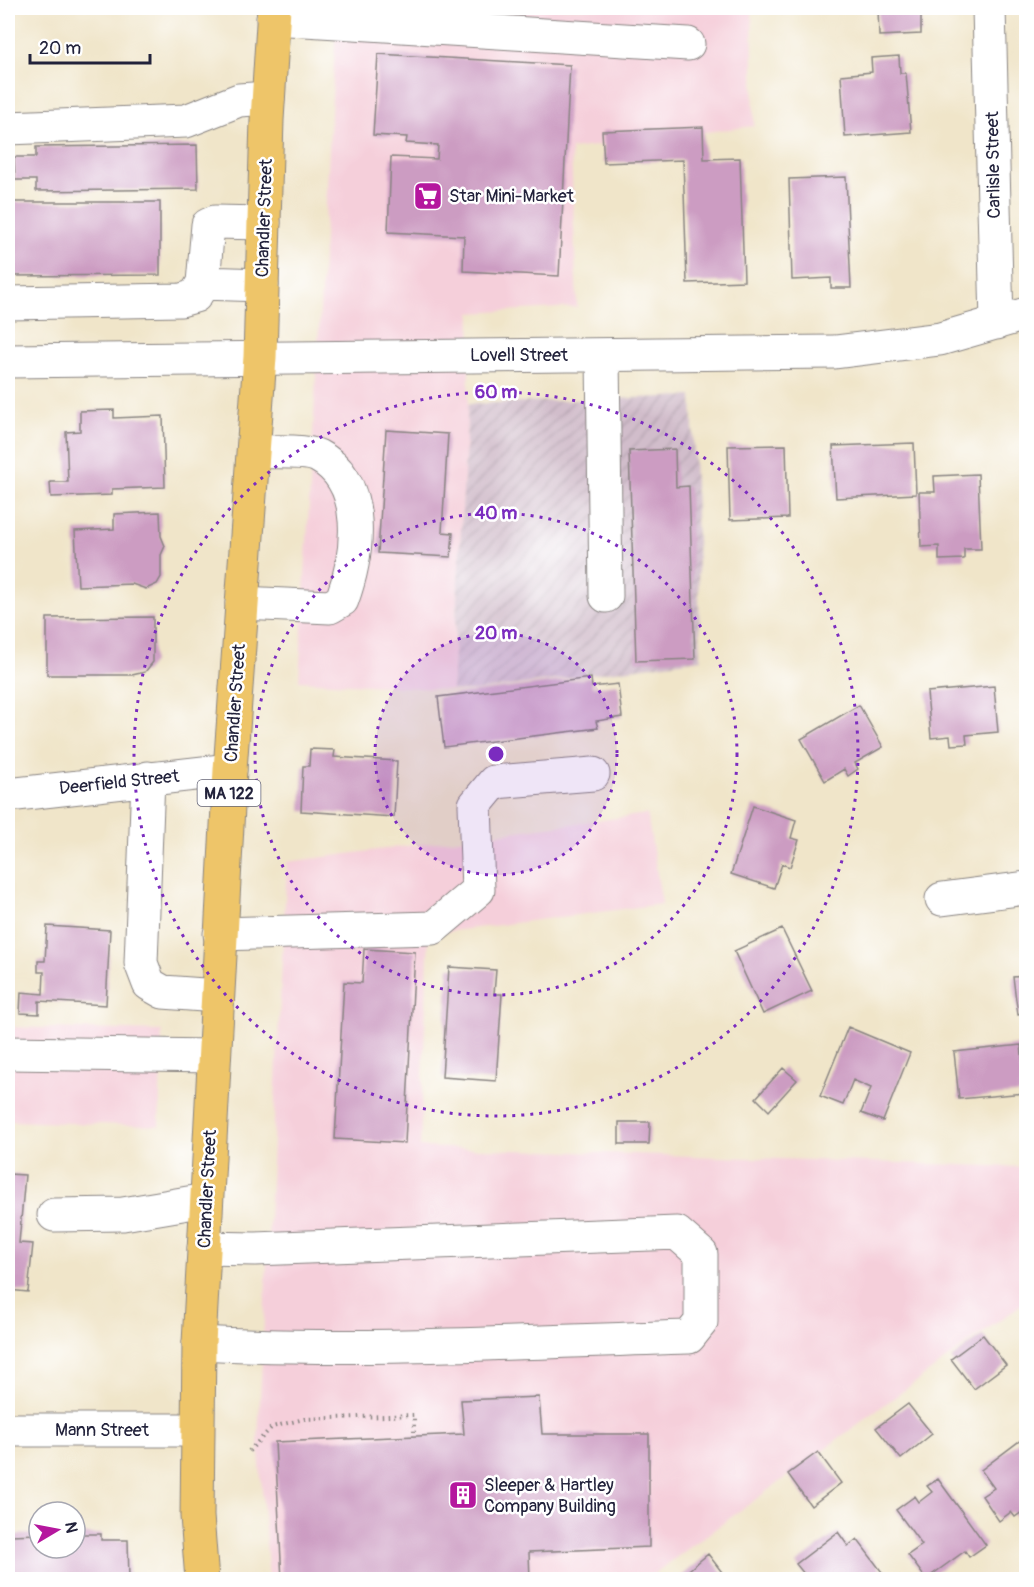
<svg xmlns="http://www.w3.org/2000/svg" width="1034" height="1587" viewBox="0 0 1034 1587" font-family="Pangolin,sans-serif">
<defs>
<pattern id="industrial-furrows" width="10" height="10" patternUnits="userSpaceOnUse" patternTransform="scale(1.5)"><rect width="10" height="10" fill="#d1bdcb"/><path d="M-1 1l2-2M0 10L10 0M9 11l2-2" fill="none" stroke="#b3a2af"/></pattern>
</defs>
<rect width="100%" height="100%" fill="#fff"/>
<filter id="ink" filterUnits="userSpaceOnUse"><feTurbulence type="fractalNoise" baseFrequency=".0167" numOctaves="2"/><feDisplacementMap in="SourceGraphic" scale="12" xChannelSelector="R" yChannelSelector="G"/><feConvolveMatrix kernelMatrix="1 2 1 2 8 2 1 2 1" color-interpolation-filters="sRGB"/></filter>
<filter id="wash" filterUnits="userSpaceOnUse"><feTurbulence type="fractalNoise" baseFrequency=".008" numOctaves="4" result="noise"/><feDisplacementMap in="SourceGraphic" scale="24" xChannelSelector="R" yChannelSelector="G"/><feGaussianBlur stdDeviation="1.35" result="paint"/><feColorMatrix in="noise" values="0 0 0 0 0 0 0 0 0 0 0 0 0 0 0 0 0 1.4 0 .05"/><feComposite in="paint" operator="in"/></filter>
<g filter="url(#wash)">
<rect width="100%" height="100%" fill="#f0e5c9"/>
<!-- built -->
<path fill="#f5cfda" d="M 337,8 L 752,8 L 754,126 L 571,149 L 577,307 L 471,313 L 468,404 L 452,690 L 299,681 Z
M 647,814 L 662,904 L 429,934 L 420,1147 L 1020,1167 L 1026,1180 L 1026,1301 L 647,1579 L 269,1580 L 258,1439 L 287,862 Z
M 8,1027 L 162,1031 L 159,1126 L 8,1121 Z"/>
<!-- industrial -->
<path fill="url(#industrial-furrows)" d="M 692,396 L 701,659 L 474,691 L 452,690 L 468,404 Z"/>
<g id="blocks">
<!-- building -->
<path fill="#cc9cc2" d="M 878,8 L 921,8 L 921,34 L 879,36 Z
M 378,54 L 570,65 L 559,276 L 463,271 L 464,236 L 388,232 L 391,157 L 437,159 L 438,145 L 406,143 L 407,137 L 373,135 Z
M 899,56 L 900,73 L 906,73 L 911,132 L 845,137 L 841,75 L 872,72 L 871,58 Z
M 703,127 L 704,159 L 740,158 L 744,281 L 687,283 L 683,160 L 604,163 L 602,131 Z
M 197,145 L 198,189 L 36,191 L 36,180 L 15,180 L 14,157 L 36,157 L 36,147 Z
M 846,177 L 851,288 L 831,288 L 831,278 L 792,280 L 789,179 Z
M 8,202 L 160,202 L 160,275 L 8,276 Z
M 114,410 L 114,418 L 163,416 L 165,487 L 112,489 L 112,495 L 51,497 L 50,482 L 68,482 L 66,432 L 80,431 L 80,411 Z
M 386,430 L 448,434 L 442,532 L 453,533 L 451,557 L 378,553 Z
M 914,443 L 916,494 L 836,498 L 833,446 Z
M 786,445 L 788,518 L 730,520 L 728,446 Z
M 675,449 L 676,487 L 689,486 L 695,659 L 636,661 L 629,451 Z
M 978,474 L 981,549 L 964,549 L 964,559 L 939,560 L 939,546 L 921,547 L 919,492 L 935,492 L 934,476 Z
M 160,512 L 161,536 L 165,546 L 161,555 L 161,577 L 157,584 L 146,589 L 132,584 L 78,586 L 75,531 L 114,529 L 114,514 Z
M 153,617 L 153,662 L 145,672 L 132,675 L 47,675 L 47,618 Z
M 591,678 L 592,687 L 618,684 L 622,717 L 596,721 L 598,728 L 444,747 L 438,697 Z
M 994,686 L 998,732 L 966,735 L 967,744 L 951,745 L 950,736 L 931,738 L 927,692 Z
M 859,705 L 883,747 L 855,763 L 858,769 L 848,776 L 844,769 L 825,781 L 801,739 Z
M 310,749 L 335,750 L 334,757 L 397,761 L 394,817 L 301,811 L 303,766 L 309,766 Z
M 753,806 L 796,820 L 791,838 L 799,840 L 790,867 L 782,864 L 774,888 L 731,874 Z
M 47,926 L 110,930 L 106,1005 L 39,1001 L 39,1014 L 20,1013 L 21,992 L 43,994 L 44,972 L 38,972 L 38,961 L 45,961 Z
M 782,929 L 812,991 L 763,1014 L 734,951 Z
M 364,949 L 415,952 L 405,1143 L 335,1139 L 344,982 L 362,983 Z
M 449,967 L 496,970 L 494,994 L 502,994 L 496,1081 L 442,1077 Z
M 1026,976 L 1026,1014 L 1018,1015 L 1013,977 Z
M 848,1027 L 910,1053 L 883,1121 L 861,1113 L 871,1088 L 853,1080 L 843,1105 L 820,1096 Z
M 1021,1045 L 1026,1093 L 959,1099 L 954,1052 Z
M 783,1068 L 797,1080 L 769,1111 L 756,1098 Z
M 619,1122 L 650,1122 L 649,1144 L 619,1144 Z
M 8,1174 L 25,1175 L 19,1243 L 33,1244 L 28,1292 L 8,1290 Z
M 983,1335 L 1006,1365 L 974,1389 L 951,1359 Z
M 539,1397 L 542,1434 L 649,1434 L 649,1547 L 529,1552 L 530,1580 L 282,1580 L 275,1442 L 464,1434 L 461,1400 Z
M 908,1404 L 932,1434 L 901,1459 L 876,1428 Z
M 1026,1436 L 1026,1509 L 1015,1517 L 1011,1512 L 999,1521 L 982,1496 L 994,1488 L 981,1470 Z
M 818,1452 L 841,1483 L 811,1506 L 788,1474 Z
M 938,1479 L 986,1545 L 969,1557 L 965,1551 L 926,1579 L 908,1555 L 922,1545 L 896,1510 L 915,1496 L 919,1502 L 932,1492 L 927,1486 Z
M 838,1532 L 848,1546 L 857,1539 L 888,1580 L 809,1580 L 796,1564 Z
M 39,1534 L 39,1548 L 75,1548 L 75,1534 L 101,1534 L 101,1540 L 128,1540 L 129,1580 L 10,1580 L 10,1535 Z
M 708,1554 L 728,1580 L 677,1580 Z"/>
</g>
</g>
<g filter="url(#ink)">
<use href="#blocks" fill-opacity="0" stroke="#898482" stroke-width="1.5"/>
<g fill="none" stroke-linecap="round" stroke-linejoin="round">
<!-- minor casing -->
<g stroke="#898482" stroke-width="35">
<path id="minor" d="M 989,8 L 997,323
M 273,18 L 688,44
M 8,128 L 186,121 L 239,100 L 268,98
M 203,283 L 262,285
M 8,303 L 181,300 L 195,296 L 203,283 L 208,225 L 215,222 L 264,223
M 603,355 L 606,596
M 8,361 L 835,352 L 940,339 L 1026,314
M 242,603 L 330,607 L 342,600 C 358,556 369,483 318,456 C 306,450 268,452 254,452
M 148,778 L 141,963 L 149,984 L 163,992 L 217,996
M 8,795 L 230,770
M 942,899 L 1026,888
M 220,934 L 433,928 L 478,890 L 475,805 L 494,782 L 593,774
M 8,1053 L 214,1056
M 54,1215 L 123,1214 L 206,1200
M 199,1343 C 362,1352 526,1342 689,1337 L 701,1322 L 701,1254 L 677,1233 L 255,1249 L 204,1248
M 8,1430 L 197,1430"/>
</g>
<!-- major casing -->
<g stroke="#898482" stroke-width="35">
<path id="major" d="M 202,1580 L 197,1516 L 199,1343 L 230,770 L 260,357 L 267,120 L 274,8"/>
</g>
<!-- path -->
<path stroke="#898482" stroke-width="4" stroke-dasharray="1.5 4.5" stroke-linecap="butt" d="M 249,1451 L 272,1427 L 304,1419 L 414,1415 L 414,1432"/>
<!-- minor -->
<use href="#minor" stroke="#fff" stroke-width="33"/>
<!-- major -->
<use href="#major" stroke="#eec569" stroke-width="33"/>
</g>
</g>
<!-- distance rings -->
<circle cx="496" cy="754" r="121" fill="#7b2cbf" fill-opacity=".12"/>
<g fill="none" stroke="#7b2cbf" stroke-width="3" stroke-dasharray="3 6">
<circle cx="496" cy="754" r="121"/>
<circle cx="496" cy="754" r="241"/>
<circle cx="496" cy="754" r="362"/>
</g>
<!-- icons -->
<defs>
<g id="supermarket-square" transform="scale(1.5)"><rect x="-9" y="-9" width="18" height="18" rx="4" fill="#b5179e" stroke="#fff"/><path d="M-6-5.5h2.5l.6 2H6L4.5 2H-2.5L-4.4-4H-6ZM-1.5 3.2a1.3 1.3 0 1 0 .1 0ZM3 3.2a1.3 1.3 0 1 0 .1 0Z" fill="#fff"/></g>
<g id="building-square" transform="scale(1.5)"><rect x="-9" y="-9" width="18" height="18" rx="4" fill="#b5179e" stroke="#fff"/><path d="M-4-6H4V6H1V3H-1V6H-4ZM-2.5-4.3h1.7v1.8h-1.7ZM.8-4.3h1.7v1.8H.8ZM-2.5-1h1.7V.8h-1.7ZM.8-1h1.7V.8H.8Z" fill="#fff"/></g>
</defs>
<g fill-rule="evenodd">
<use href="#supermarket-square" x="428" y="196"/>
<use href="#building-square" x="463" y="1495"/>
</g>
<g text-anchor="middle" stroke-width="5" stroke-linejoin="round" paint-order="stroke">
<!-- shield labels -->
<rect fill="#fff" stroke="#646476" stroke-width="1.5" x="197.5" y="780" width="63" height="26" rx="4.5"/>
<g font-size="16" font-weight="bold" fill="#22223b">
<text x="229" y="799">MA 122</text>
</g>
<!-- street labels -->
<g font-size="18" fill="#22223b" stroke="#fff">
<text transform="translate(993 165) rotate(-91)" y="6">Carlisle Street</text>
<text transform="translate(264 218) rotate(-88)" y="6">Chandler Street</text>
<text x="519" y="361">Lovell Street</text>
<text transform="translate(235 703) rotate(-86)" y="6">Chandler Street</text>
<text transform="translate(119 782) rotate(-6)" y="6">Deerfield Street</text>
<text transform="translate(207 1189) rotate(-87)" y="6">Chandler Street</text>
<text x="102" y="1436">Mann Street</text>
</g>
<!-- poi labels -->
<g font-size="18" fill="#22223b" stroke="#fff" text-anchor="start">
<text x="449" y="202">Star Mini-Market</text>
<text x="484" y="1491">Sleeper &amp; Hartley<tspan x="484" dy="21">Company Building</tspan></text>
</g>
</g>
<circle cx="496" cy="754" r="9" fill="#7b2cbf" stroke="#fff" stroke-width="3"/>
<g font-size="18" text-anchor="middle" font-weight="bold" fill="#7b2cbf" stroke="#fff" stroke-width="5" stroke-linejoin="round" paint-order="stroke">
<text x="496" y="398">60 m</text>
<text x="496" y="519">40 m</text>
<text x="496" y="639">20 m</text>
</g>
<!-- margin -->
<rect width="1034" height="1587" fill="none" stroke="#fff" stroke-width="30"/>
<!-- north arrow -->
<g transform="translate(57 1530) rotate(80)"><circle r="28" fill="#ffffff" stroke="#a7a7b1" stroke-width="1.5"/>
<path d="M0-4.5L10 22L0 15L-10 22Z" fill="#b5179e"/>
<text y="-9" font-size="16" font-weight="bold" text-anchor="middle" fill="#22223b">N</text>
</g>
<!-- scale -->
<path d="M30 54v9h120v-9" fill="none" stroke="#22223b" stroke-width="3"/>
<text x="39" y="54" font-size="18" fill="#22223b" stroke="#ffffff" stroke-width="4.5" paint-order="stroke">20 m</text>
</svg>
